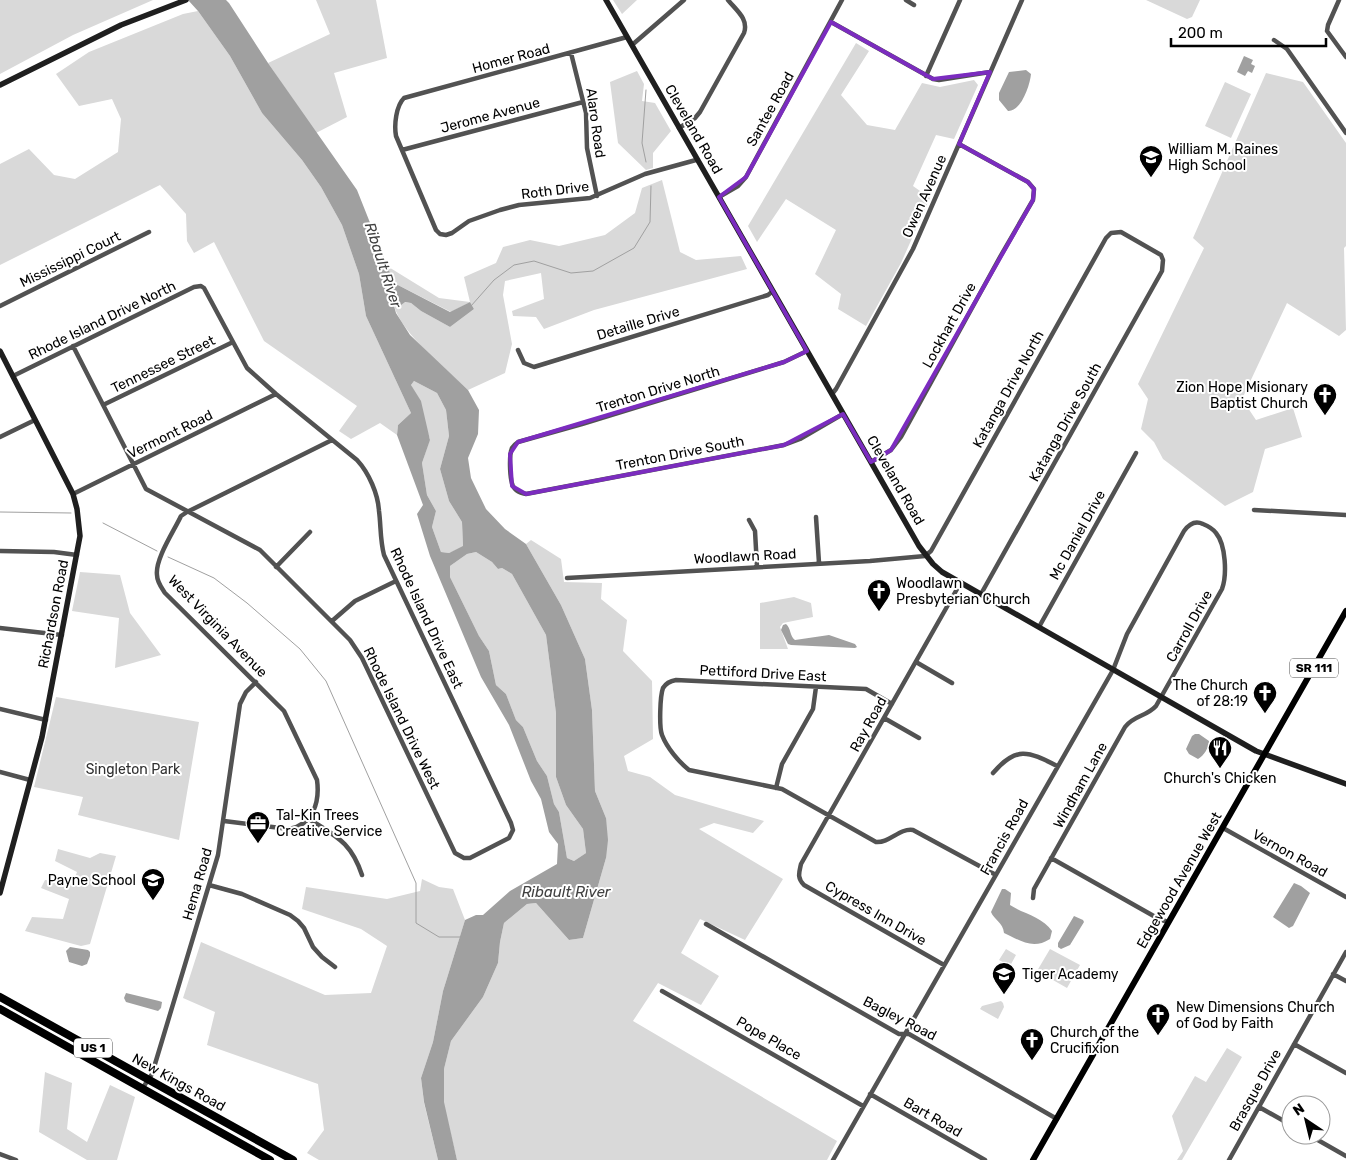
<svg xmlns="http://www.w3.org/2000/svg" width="1346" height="1160" viewBox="0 0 1346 1160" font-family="Rubik,sans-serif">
<rect width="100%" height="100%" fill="#fff"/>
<!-- green -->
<path fill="#d9d9d9" d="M 0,0 L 153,0 L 73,35 L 0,74 Z
M 316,0 L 376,0 L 387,58 L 334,73 L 347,117 L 316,133 L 268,63 L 330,34 Z
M 613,0 L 637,0 L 622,14 Z
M 1146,0 L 1200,0 L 1192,17 L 1187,19 Z
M 198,11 L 230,56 L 262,113 L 302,160 L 321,187 L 342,225 L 359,274 L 366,316 L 411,413 L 398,425 L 397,435 L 380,423 L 351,439 L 339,431 L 357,406 L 264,341 L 214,242 L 194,253 L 187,241 L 186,214 L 160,185 L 0,265 L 0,164 L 29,149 L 54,175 L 75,179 L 118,152 L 121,119 L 112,99 L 79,106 L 56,74 L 89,52 L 183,14 Z
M 856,43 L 869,51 L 841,95 L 867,125 L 895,130 L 922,83 L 940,87 L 974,80 L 978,85 L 954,139 L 936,135 L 913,186 L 930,198 L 901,263 L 866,326 L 838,309 L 841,294 L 815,274 L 836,230 L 786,199 L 757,242 L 748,226 Z
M 637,71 L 644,84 L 642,101 L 655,103 L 671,131 L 653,153 L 653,168 L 646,170 L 618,143 L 610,82 Z
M 1266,73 L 1303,82 L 1346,143 L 1346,246 L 1344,248 L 1346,330 L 1339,336 L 1287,303 L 1242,399 L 1256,420 L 1293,408 L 1302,437 L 1265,449 L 1253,492 L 1225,506 L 1163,459 L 1154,442 L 1141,429 L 1148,399 L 1138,384 L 1204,248 L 1193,238 Z
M 1225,82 L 1251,94 L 1231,138 L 1205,126 Z
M 662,180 L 680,252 L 696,260 L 741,256 L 747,269 L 594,310 L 544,329 L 536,317 L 513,316 L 512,311 L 544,299 L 541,273 L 505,281 L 503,295 L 512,344 L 505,373 L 468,390 C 445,368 403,335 394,306 L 397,301 L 411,303 L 421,311 L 450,327 L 474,309 L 470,302 L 451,312 L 394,283 L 387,266 L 439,298 L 470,302 L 464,277 L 496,263 L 503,247 L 530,240 L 559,246 L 605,235 L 635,213 L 642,188 Z
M 414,381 L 437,393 L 446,410 L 449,436 L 440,469 L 449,501 L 462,522 L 463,547 L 449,553 L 441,552 L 432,527 L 436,511 L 427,495 L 422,463 L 430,439 L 411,385 Z
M 531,540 L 561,559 L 564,582 L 602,583 L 601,599 L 627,620 L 623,651 L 652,681 L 653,739 L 624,756 L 628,771 L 650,777 L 675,795 L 764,821 L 753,833 L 714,823 L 699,829 L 783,879 L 745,940 L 700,919 L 681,953 L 719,976 L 701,1005 L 658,983 L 633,1021 L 837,1141 L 827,1160 L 457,1160 L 443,1102 L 444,1069 L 451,1041 L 483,997 L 498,963 L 500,942 L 504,923 L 527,904 L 536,903 L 569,940 L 583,938 L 606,858 L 606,818 L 595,791 L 592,710 L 585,659 L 561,605 L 526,544 Z
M 476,552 L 492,562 L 498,569 L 502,568 L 512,574 L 546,635 L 556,713 L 556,777 L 566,805 L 583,829 L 586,853 L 574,861 L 567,858 L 559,812 L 554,804 L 547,776 L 537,761 L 523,727 L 516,720 L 506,694 L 496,685 L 489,651 L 479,636 L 450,577 L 450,566 L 467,554 Z
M 80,572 L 120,575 L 130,613 L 161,655 L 115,668 L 119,618 L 72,611 Z
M 794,597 L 811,603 L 813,617 L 783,623 L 780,627 L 788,649 L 760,649 L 760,603 Z
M 56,697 L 199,722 L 179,840 L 78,815 L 83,797 L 34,787 Z
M 58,849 L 90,858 L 100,853 L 116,856 L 90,944 L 81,946 L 25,931 L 32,917 L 63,919 L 69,899 L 41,888 L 45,880 L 73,883 L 77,872 L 55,861 Z
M 422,879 L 439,887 L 453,889 L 465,920 L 443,991 L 433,1042 L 421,1078 L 424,1103 L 438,1160 L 319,1160 L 307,1153 L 324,1130 L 318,1084 L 207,1045 L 215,1012 L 183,998 L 201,942 L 325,995 L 371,993 L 387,946 L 361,929 L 302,909 L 306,887 L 387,899 L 420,891 Z
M 1006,949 L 1016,955 L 1010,966 L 999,960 Z
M 1050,949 L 1080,965 L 1067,988 L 1037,971 Z
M 1001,1001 L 1003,1003 L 1004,1007 L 998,1019 L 980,1009 L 982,1006 Z
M 1227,1048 L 1242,1057 L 1182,1160 L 1177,1160 L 1183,1151 L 1172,1116 L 1195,1076 L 1206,1082 Z
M 45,1072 L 72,1083 L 67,1129 L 87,1142 L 110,1085 L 135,1097 L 117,1160 L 87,1160 L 39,1132 Z"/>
<!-- water -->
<path fill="#a0a0a0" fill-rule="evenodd" d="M 188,0 L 226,0 L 229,3 L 268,63 L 357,190 L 394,283 L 450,312 L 470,302 L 474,309 L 450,327 L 421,311 L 411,303 L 405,302 L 401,305 L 397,301 L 394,306 L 396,313 L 410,335 L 468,390 L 479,410 L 478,434 L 468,458 L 471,478 L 486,509 L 505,529 L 526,544 L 561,605 L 585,659 L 592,710 L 595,791 L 606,818 L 608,840 L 606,858 L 583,938 L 569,940 L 536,903 L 527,904 L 504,923 L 500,942 L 498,963 L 483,997 L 451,1041 L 444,1069 L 444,1102 L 457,1160 L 438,1160 L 424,1102 L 421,1078 L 433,1042 L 443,991 L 465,920 L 476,915 L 483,915 L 510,891 L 557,864 L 558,844 L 549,832 L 541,799 L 531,781 L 509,725 L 481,677 L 430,556 L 417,514 L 423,505 L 397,435 L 398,425 L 411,413 L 366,316 L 359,274 L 342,225 L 321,187 L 302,160 L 262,113 L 230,56 L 198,11 ZM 414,381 L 437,393 L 446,410 L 449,436 L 440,469 L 449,501 L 462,522 L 463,546 L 449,553 L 441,552 L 432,527 L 436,511 L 427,495 L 422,463 L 430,440 L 421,401 L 411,385 ZM 476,552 L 492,562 L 498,569 L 502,568 L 512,574 L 546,635 L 556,713 L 556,777 L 566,805 L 583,829 L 586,853 L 574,861 L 567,858 L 559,812 L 554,804 L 547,776 L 537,761 L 523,727 L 516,720 L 506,694 L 496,685 L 489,651 L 479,636 L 450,577 L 450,566 L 467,554 Z
M 1244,56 L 1253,60 L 1251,64 L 1255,66 L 1252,73 L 1248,71 L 1245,76 L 1237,72 Z
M 1026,70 L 1031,74 C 1030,85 1021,112 1008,111 L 999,100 L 999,93 L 1009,72 Z
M 786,624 C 791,628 790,637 795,640 L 829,635 L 855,644 L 857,647 L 855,648 L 791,645 L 788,644 L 781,630 L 783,625 Z
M 1195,734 L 1199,734 L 1209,741 C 1209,747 1204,756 1198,759 L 1189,754 L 1186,749 L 1192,736 Z
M 1294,883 L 1301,886 L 1310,893 L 1293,926 L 1289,928 L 1273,917 Z
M 1002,889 L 1005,889 L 1011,893 L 1010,905 C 1024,914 1043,917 1052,931 L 1050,939 C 1033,950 1021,941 1004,933 C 1003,922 994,920 991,912 Z
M 1074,916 L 1083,920 L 1084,922 L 1070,945 L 1061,949 L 1058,947 L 1058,943 Z
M 70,947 L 88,950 L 90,952 L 90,956 L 87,964 L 82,966 L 69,962 L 66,951 Z
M 126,993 L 159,1001 L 162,1002 L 161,1008 L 158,1011 L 126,1002 L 124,998 Z"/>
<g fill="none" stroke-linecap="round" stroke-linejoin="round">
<!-- stream -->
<path stroke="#a0a0a0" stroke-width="1" d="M 646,162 L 642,143 L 646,90
M 471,306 L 494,280 L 514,265 L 534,261 L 571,273 L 593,271 L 634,248 L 650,222 L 651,186
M 0,512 L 71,513
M 103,523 L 157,551
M 168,557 L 214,578 L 247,603 L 300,649 L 326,681 L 416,883 L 416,923 L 439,937 L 460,937"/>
<!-- street -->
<path stroke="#525252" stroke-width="4.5" d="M 906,0 L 914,5
M 1339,0 L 1328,25 L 1327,31 L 1346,57
M 831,22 L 933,79 L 939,80 L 990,72
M 627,37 L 404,98 C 396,106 394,125 396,136 L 436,230 L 440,234 L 446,235 L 452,233 L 469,221 L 500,210 L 519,205 L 590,198 L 645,174 L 696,160
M 1274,40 L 1287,49 L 1346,133
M 632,45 L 684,0
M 571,53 L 586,113 L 587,148 L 597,196
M 926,76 L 960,0
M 679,128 L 695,118 L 700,112 L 744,33 C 749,19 736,10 728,0
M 402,150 L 583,102
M 719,197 L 738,186 L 746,177 L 842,0
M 0,306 L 149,232
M 518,350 L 524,363 L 534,367 L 768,295 L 773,291
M 807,351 L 784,362 L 582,424 L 518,442 C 515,444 514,445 512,448 C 509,455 509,484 515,489 C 518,493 522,493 526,494 L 784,445 L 800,439 L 843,414
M 13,376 L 194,287 L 201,286 L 204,288 L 247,368 L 276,394 L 357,460 C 369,473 378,494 379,511 C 381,526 380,540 384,555 L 511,823 L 513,830 L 509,838 L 470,858 L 464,858 L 455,853 L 362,658 L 350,640 L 260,550 L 146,489 L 73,346
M 832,394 L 836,389 L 913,249 L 1022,0
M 103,405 L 233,342
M 0,437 L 35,420
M 871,462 L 891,450 L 901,437 L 1000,257 L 1033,200 L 1034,189 L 1028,182 L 959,144
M 73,494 L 276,394
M 1254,510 L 1346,515
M 816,517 L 819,563
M 749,520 L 755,531 L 757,567
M 0,551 L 54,552 L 77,555
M 276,567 L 310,532
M 567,578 L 870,561 L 925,556 L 931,551 L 1106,238 L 1111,233 L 1121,232 L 1161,255 L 1163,260 L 1162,271 L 981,594
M 332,621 L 355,601 L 396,581
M 1039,627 L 1136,453
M 0,628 L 62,635
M 916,662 L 952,683
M 892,704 L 866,689 L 676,680 C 670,681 666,683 663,688 C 660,696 659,727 662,735 C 667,748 679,762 689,770 L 782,789 L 876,842 C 890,843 899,828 913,830 L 996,875
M 0,709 L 46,720
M 884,718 L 919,738
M 0,772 L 30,780
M 993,773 C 1016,746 1028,751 1057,766
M 776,788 L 782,764 L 813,709 L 816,687
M 309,819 C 337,837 351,842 362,875
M 224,821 L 289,829 C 313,825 320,802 317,780 L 284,711 L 165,593 C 161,587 157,582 157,575 C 155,559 174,531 181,516 L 187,512 L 332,440
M 1223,828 L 1346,897
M 1051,858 L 1159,919 L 1168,922
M 209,885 L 242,894 L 290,915 L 298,921 L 304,928 L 313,947 L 322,957 L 335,967
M 706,924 L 899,1034 L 909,1034 L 1057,1119
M 944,965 L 804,885 C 797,878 799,873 801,864 L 961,582
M 1333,974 L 1346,981
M 662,991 L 863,1106
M 1294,1044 L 1346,1073
M 142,1089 L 152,1074 L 218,855 L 240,704 L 246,692 L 256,682
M 870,1094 L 985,1160
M 1259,1107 L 1291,1125
M 1309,1135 L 1346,1156
M 0,1154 L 16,1160
M 833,1160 L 1113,670 L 1127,634 L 1184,531 C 1189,524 1195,520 1203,524 C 1208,526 1213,529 1216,533 C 1226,545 1227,575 1222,589 L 1156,706 C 1146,717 1134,715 1125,727 L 1034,889 L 1033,898
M 1229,1160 L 1346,952"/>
<!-- secondary -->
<path stroke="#1f1f1f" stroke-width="5.5" d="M 606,0 L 919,546 L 933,564 L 942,572 L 1256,751 L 1346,784
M 0,85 L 121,25 L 186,0
M 0,351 L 73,494 L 77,509 L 80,536 L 42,737 L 0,893"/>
<!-- primary -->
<path stroke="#000" stroke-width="6" d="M 1033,1160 L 1346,611"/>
<!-- highway -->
<path stroke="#000" stroke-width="8" d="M 0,997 L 293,1160
M 0,1009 L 270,1160"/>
</g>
<!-- marked area -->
<path fill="none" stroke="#7b2cbf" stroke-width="4" stroke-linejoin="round" d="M 831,22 L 933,79 L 990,72 L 959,144 L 1028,182 L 1034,189 L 1033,200 L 891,450 L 871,462 L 843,414 L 784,445 L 526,494 L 512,486 L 510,454 L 518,442 L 784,362 L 807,351 L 719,197 L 746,177 Z"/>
<!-- icons -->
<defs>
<g id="school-pin" transform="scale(1.25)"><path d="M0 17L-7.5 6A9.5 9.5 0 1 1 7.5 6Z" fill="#000" stroke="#fff"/><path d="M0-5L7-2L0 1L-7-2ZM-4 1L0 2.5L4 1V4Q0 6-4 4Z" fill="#fff"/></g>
<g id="church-pin" transform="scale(1.25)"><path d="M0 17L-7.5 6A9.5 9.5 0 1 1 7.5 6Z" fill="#000" stroke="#fff"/><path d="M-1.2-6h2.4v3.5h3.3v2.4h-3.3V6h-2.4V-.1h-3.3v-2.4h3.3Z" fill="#fff"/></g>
<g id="restaurant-pin" transform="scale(1.25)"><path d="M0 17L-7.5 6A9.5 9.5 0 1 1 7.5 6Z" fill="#000" stroke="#fff"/><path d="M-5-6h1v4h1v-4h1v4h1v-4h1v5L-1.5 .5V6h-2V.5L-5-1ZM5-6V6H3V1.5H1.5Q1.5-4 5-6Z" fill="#fff"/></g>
<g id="office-pin" transform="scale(1.25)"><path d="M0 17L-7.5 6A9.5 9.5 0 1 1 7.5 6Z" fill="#000" stroke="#fff"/><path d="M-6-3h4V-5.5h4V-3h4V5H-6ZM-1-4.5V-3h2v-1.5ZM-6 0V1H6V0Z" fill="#fff"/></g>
</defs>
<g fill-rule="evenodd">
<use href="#school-pin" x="1151" y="157"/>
<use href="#church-pin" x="1325" y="395"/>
<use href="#church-pin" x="879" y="591"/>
<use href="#church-pin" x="1265" y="693"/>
<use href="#restaurant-pin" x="1220" y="748"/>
<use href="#office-pin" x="258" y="823"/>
<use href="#school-pin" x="153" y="880"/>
<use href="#school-pin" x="1004" y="974"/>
<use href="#church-pin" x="1158" y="1015"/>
<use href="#church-pin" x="1032" y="1040"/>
</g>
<g text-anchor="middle" stroke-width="4" stroke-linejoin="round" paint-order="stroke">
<!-- shield labels -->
<g fill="#fff" stroke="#4c4c4c" stroke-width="1">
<rect x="1290" y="658.5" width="48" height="19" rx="4"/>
<rect x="74" y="1038.5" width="38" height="19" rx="4"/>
</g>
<g font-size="12" font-weight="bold" fill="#000">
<text x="1314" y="672">SR 111</text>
<text x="93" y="1052">US 1</text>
</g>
<!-- street labels -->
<g font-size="14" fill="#000" stroke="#fff">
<text transform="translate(511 58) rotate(-15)" y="5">Homer Road</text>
<text transform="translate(770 109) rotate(-61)" y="5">Santee Road</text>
<text transform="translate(490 115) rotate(-15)" y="5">Jerome Avenue</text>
<text transform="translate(596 123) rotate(82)" y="5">Alaro Road</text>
<text transform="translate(694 129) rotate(60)" y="5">Cleveland Road</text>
<text transform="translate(555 190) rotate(-7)" y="5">Roth Drive</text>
<text transform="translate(924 196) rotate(-66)" y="5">Owen Avenue</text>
<text transform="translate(70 259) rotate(-26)" y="5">Mississippi Court</text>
<text transform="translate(102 320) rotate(-26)" y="5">Rhode Island Drive North</text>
<text transform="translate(638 323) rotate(-17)" y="5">Detaille Drive</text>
<text transform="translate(949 325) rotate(-61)" y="5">Lockhart Drive</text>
<text transform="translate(163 364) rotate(-26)" y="5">Tennessee Street</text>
<text transform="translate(658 389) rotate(-17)" y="5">Trenton Drive North</text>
<text transform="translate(1008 389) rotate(-61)" y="5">Katanga Drive North</text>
<text transform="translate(1065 422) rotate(-61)" y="5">Katanga Drive South</text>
<text transform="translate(170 434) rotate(-26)" y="5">Vermont Road</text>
<text transform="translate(680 453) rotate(-11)" y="5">Trenton Drive South</text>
<text transform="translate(896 480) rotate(60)" y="5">Cleveland Road</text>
<text transform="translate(1077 535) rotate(-61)" y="5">Mc Daniel Drive</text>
<text transform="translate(745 556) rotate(-3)" y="5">Woodlawn Road</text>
<text transform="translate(53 614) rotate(-79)" y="5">Richardson Road</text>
<text transform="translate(427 618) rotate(65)" y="5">Rhode Island Drive East</text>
<text transform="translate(218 626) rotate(46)" y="5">West Virginia Avenue</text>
<text transform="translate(1189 626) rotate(-61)" y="5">Carroll Drive</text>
<text transform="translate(763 673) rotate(3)" y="5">Pettiford Drive East</text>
<text transform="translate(402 718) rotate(64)" y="5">Rhode Island Drive West</text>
<text transform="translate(868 724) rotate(-61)" y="5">Ray Road</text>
<text transform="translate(1080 785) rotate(-61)" y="5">Windham Lane</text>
<text transform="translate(1004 837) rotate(-61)" y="5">Francis Road</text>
<text transform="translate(1290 853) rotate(29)" y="5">Vernon Road</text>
<text transform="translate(1179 880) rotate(-60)" y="5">Edgewood Avenue West</text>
<text transform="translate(197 884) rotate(-74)" y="5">Hema Road</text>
<text transform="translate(876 913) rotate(30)" y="5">Cypress Inn Drive</text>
<text transform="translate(900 1018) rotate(27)" y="5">Bagley Road</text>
<text transform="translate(769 1038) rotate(30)" y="5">Pope Place</text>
<text transform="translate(179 1082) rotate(29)" y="5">New Kings Road</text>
<text transform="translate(1255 1090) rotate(-61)" y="5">Brasque Drive</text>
<text transform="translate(933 1117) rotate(30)" y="5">Bart Road</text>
</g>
<!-- poi labels -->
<g font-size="14" fill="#000" stroke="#fff" text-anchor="start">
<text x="1168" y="154">William M. Raines<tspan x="1168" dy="16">High School</tspan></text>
<text x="1308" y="392" text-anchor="end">Zion Hope Misionary<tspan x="1308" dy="16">Baptist Church</tspan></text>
<text x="896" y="588">Woodlawn<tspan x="896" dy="16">Presbyterian Church</tspan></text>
<text x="1248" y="690" text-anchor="end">The Church<tspan x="1248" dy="16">of 28:19</tspan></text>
<text x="1220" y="783" text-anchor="middle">Church's Chicken</text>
<text x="276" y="820">Tal-Kin Trees<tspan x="276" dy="16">Creative Service</tspan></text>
<text x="136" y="885" text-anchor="end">Payne School</text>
<text x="1022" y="979">Tiger Academy</text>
<text x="1176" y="1012">New Dimensions Church<tspan x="1176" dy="16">of God by Faith</tspan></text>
<text x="1050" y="1037">Church of the<tspan x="1050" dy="16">Crucifixion</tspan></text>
</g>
<!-- park labels -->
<g font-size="14" fill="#303030" stroke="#fff">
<text x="133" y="774">Singleton Park</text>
</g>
<!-- water labels -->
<g font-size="15" font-style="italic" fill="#414141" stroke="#fff">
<text transform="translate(383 265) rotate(72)" y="5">Ribault River</text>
<text x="566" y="897">Ribault River</text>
</g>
</g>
<!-- north arrow -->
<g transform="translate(1306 1120) rotate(325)"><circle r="24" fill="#ffffff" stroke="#999999"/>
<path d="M0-4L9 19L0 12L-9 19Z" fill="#000000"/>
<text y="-8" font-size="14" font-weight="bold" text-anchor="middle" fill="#000000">N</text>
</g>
<!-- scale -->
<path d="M1171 38v8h155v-8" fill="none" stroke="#000000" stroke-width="2.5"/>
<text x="1178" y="38" font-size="15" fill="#000000" stroke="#ffffff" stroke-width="4" paint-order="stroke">200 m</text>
</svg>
